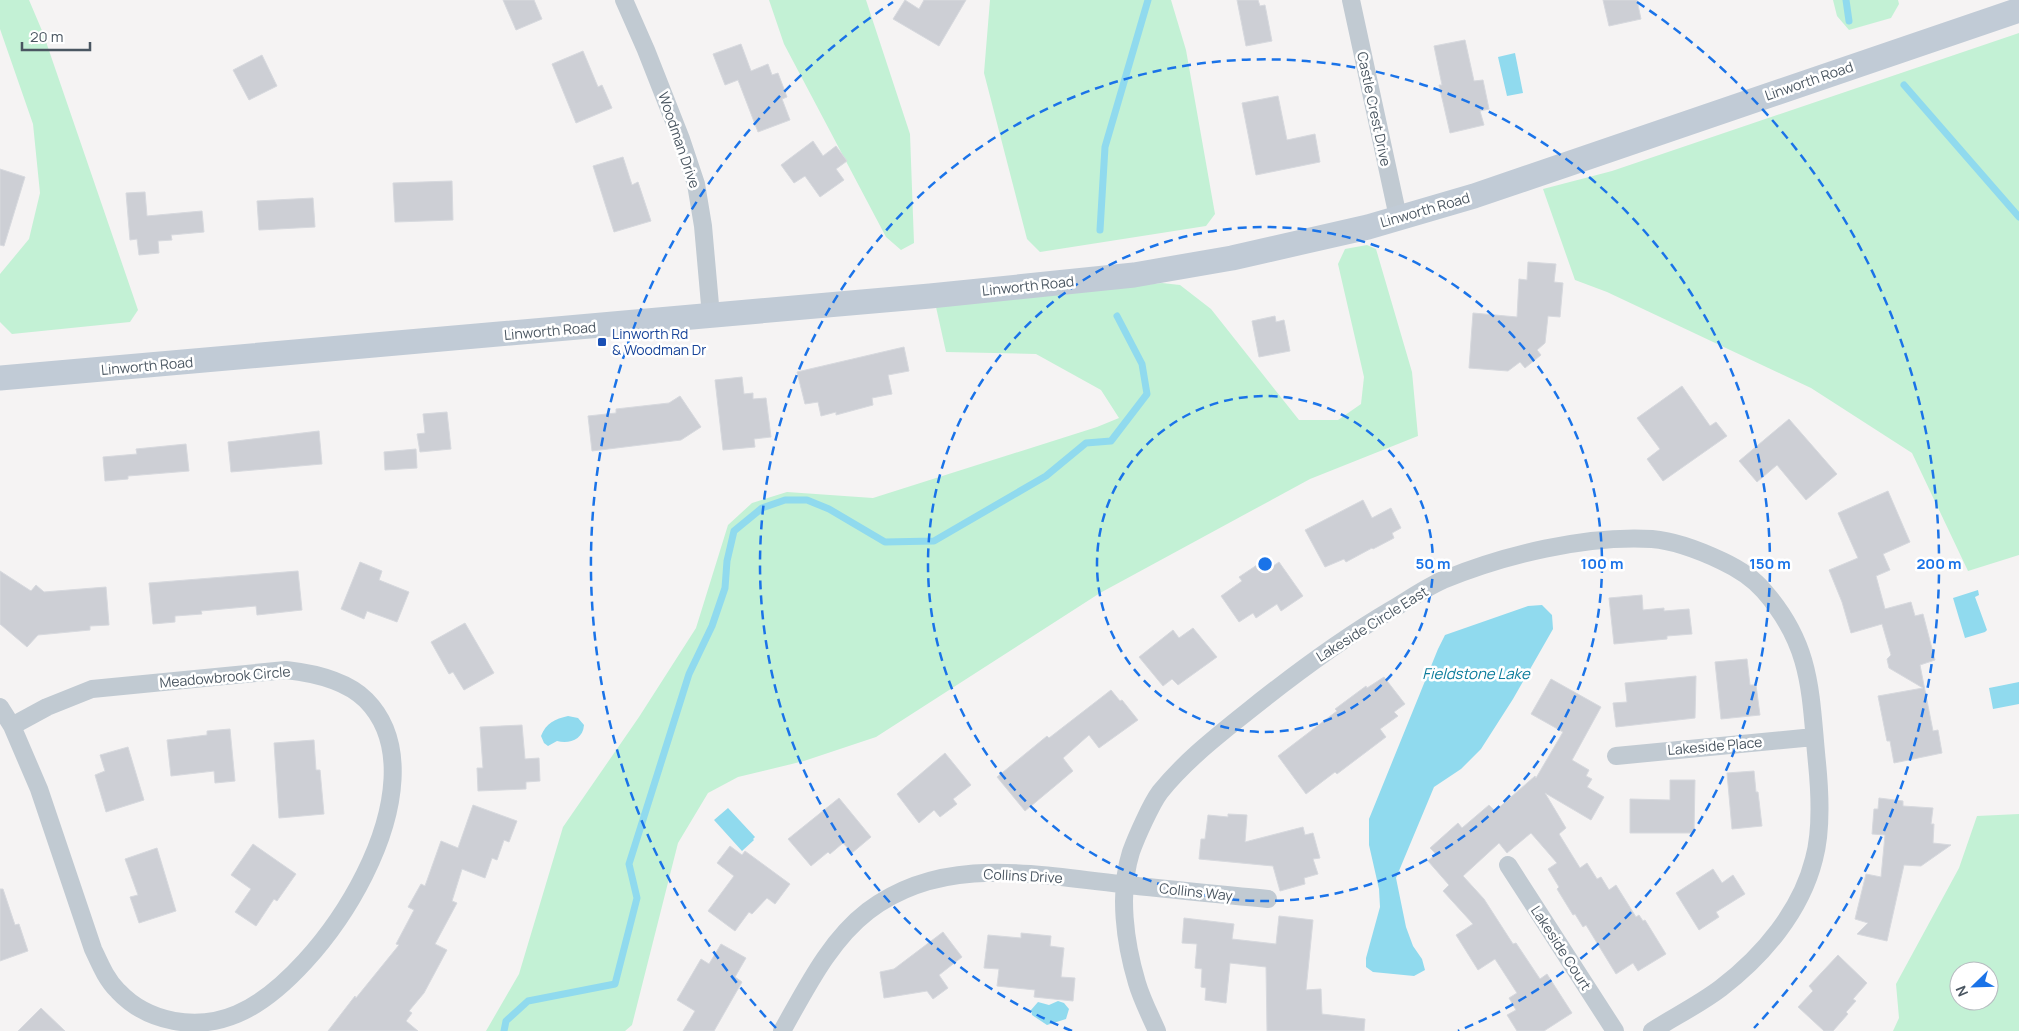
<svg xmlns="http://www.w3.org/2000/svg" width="2019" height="1031" viewBox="0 0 2019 1031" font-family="Manrope,sans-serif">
<rect width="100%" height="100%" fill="#f5f3f3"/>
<!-- green -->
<path fill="#c3f1d5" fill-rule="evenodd" d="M 0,0 L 29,0 L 43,33 L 138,310 L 130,322 L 12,334 L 0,322 L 0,274 L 29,239 L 40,193 L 33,124 L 0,29 Z
M 769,0 L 866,0 L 910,134 L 914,243 L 901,250 L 886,237 L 784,44 Z
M 990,0 L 1171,0 L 1186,50 L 1215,214 L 1206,226 L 1040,252 L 1027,239 L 984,73 Z
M 1833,0 L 1898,0 L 1899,4 L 1891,18 L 1849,30 L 1837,16 Z
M 2019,33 L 2019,555 L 1968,571 L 1912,453 L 1811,388 L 1607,292 L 1575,280 L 1543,189 L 1612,171 Z
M 1367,245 L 1376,249 L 1412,372 L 1418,436 L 1310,479 L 1100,593 L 876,737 L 804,761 L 738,777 L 708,793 L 678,843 L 632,1025 L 625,1031 L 486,1031 L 519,974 L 563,827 L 639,717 L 696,628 L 728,525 L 752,503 L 787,492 L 873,498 L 1097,427 L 1119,418 L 1101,390 L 1036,354 L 946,352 L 936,307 L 1162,283 L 1180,285 L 1211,309 L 1299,420 L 1338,420 L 1361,404 L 1364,377 L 1338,264 L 1345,249 Z
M 2019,814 L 2019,1031 L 1893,1031 L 1899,1018 L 1896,984 L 1959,868 L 1977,816 ZM 1959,971 L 1989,971 L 1989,1001 L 1959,1001 Z"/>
<!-- water -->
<path fill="#90daee" d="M 1515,53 L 1523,93 L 1507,96 L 1498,57 Z
M 1978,590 L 1979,595 L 1975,597 L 1987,630 L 1985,632 L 1965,638 L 1953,598 Z
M 1542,605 L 1552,615 L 1553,629 L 1513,699 L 1481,749 L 1461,769 L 1434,787 L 1396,878 L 1406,927 L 1413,946 L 1422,959 L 1425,970 L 1414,976 L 1373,972 L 1366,967 L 1366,958 L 1380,907 L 1379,889 L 1369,845 L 1369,819 L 1438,649 L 1445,635 L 1528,606 Z
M 2019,682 L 2019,704 L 1993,709 L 1989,688 Z
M 568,716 L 578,718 L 584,725 C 583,740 569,744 557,741 L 548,746 L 544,743 L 541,736 C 546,723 555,719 568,716 Z
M 728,808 L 755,837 L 753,839 L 754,840 L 742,851 L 714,820 Z
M 1058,1001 L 1064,1003 L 1069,1009 L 1066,1019 L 1047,1025 L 1032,1015 L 1031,1010 L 1038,1002 L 1049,1005 Z"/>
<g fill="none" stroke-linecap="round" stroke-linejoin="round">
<!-- stream -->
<path stroke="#90daee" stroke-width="7" d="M 1846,0 L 1849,21
M 1904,85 L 2019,217
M 1100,230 L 1105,147 L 1148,0
M 504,1031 L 506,1021 L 528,1001 L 615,984 L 637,898 L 629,864 L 689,674 L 712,626 L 725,588 L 727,561 L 734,531 L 762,508 L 785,500 L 807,500 L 829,509 L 885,542 L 934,541 L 1046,476 L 1086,443 L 1111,441 L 1147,394 L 1142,364 L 1117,316"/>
</g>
<!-- building -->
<path fill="#cdcfd5" stroke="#d7d9de" d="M 503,0 L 534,0 L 542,19 L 516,30 Z
M 905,0 L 919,9 L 924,0 L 966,0 L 939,46 L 893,19 Z
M 1237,0 L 1258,0 L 1260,6 L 1265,5 L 1272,41 L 1246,46 Z
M 1603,0 L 1637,0 L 1641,19 L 1609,26 Z
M 1465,40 L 1474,81 L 1483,80 L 1489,109 L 1480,111 L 1484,125 L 1450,133 L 1439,85 L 1442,85 L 1434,46 Z
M 741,44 L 751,71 L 768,64 L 772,75 L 778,73 L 787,97 L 782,99 L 790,120 L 758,132 L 738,80 L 725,85 L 713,54 Z
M 583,51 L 598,87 L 602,85 L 612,108 L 576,123 L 552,64 Z
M 262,55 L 277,86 L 249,100 L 233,70 Z
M 1278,96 L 1287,140 L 1315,134 L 1320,162 L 1256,175 L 1242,103 Z
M 813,141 L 823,156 L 836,146 L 847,161 L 836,169 L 844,180 L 820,197 L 805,176 L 794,183 L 781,165 Z
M 623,157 L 632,185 L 638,182 L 651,221 L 614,232 L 593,166 Z
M 0,169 L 25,177 L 4,246 L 0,245 Z
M 452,181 L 453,220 L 395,222 L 393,183 Z
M 145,192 L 147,216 L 202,211 L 204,232 L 171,235 L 172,240 L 158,241 L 159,253 L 139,255 L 137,239 L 130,240 L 126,193 Z
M 313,198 L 315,227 L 259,230 L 257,201 Z
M 1528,262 L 1556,264 L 1554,282 L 1563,283 L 1560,317 L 1548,316 L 1545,343 L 1537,350 L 1541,355 L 1525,368 L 1520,362 L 1508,371 L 1469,368 L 1473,313 L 1517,317 L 1519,279 L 1527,280 Z
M 1275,316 L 1276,322 L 1284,320 L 1290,351 L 1259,357 L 1252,321 Z
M 904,347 L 909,371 L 888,375 L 892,394 L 872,398 L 873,405 L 836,415 L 836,412 L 821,416 L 818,402 L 805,404 L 797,372 Z
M 742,377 L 744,394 L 753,393 L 753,399 L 766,398 L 771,437 L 754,439 L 755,447 L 723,450 L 715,380 Z
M 1682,386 L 1710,426 L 1716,422 L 1727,436 L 1663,481 L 1647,459 L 1660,449 L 1637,418 Z
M 680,396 L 701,427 L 681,440 L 592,451 L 588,416 L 616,413 L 616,409 L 669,403 Z
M 447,412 L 451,449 L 420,452 L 417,434 L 425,433 L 423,414 Z
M 1789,419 L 1837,474 L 1806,500 L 1777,465 L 1757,482 L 1739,461 Z
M 319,431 L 322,464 L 231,472 L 228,442 Z
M 186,444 L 189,471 L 128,476 L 128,479 L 105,481 L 103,457 L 137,454 L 136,449 Z
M 416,449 L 417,468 L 385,470 L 384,452 Z
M 1888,491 L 1910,542 L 1883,554 L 1890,570 L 1876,576 L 1885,609 L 1911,602 L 1915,616 L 1923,614 L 1935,660 L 1920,665 L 1933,731 L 1938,730 L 1942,753 L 1894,763 L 1890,741 L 1887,741 L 1878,696 L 1923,688 L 1889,668 L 1887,659 L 1891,655 L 1882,624 L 1851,633 L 1842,602 L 1829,570 L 1858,558 L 1838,513 Z
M 1363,500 L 1372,518 L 1391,508 L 1401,528 L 1392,533 L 1394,538 L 1373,549 L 1372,548 L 1346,562 L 1344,559 L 1325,567 L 1305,530 Z
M 360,562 L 382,571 L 379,580 L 409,592 L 397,622 L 367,611 L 364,619 L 341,609 Z
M 1279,562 L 1303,596 L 1281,611 L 1277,604 L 1256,618 L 1253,613 L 1239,622 L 1221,596 L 1242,581 L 1239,577 L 1257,565 L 1263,573 Z
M 0,571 L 31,591 L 36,585 L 44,592 L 106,587 L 109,625 L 90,626 L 90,630 L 38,635 L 27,647 L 0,624 Z
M 298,571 L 302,610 L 257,615 L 256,606 L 201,611 L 202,614 L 175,616 L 175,622 L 153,624 L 149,583 Z
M 1642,595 L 1643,610 L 1664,608 L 1664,611 L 1689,609 L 1692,634 L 1667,636 L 1667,639 L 1614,644 L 1609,598 Z
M 465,623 L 494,673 L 464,690 L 453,672 L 449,674 L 431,642 Z
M 1193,628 L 1217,657 L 1178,685 L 1172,679 L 1163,686 L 1139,657 L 1173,630 L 1179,638 Z
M 1747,659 L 1750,685 L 1756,685 L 1760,715 L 1721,719 L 1715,662 Z
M 1696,676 L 1695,718 L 1616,727 L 1613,703 L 1627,702 L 1625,683 Z
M 1384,677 L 1405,704 L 1394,712 L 1398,716 L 1380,729 L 1386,737 L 1337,774 L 1335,772 L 1306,794 L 1278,756 L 1337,711 L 1335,709 L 1366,686 L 1367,688 Z
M 1551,679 L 1601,707 L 1572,760 L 1589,770 L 1586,776 L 1592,779 L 1587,787 L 1604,797 L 1591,820 L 1545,793 L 1566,828 L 1559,834 L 1580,868 L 1587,863 L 1597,879 L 1601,877 L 1609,890 L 1616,885 L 1636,917 L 1639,915 L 1643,921 L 1645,920 L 1666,954 L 1638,971 L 1633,963 L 1616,974 L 1586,925 L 1583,927 L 1575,914 L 1573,915 L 1557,889 L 1559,887 L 1548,869 L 1557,863 L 1531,833 L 1507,853 L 1499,843 L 1463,876 L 1484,899 L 1513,944 L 1516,943 L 1540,979 L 1547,974 L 1572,1013 L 1544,1031 L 1517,1031 L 1507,1015 L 1516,1010 L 1509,998 L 1517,993 L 1495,959 L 1478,970 L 1456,935 L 1473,924 L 1443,891 L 1449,885 L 1428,861 L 1436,854 L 1430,848 L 1458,823 L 1462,828 L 1489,805 L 1495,811 L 1535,776 L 1536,778 L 1563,732 L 1531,714 Z
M 1111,690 L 1120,701 L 1122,700 L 1138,720 L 1099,748 L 1089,735 L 1063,758 L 1073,771 L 1025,811 L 997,777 L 1047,736 L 1049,738 Z
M 522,725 L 525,759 L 539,758 L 540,781 L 526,782 L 526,789 L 478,791 L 477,768 L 483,768 L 480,727 Z
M 230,729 L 235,781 L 215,783 L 214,771 L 171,776 L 167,740 L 207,735 L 207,731 Z
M 314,740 L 316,770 L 320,770 L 324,814 L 279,818 L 274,743 Z
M 128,747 L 144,800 L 106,812 L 95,775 L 105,771 L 100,755 Z
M 945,753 L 971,785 L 953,799 L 957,804 L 940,817 L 934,810 L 919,823 L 897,794 Z
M 1754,771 L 1756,792 L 1758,792 L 1762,826 L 1732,829 L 1727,773 Z
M 1670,780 L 1695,780 L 1694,833 L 1630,833 L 1630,799 L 1670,800 Z
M 839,798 L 871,837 L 852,853 L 843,843 L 830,854 L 828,852 L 811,866 L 788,839 Z
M 1879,798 L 1903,801 L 1903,806 L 1933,808 L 1931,824 L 1934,824 L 1933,843 L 1951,845 L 1921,866 L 1904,865 L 1887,941 L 1857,934 L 1868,923 L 1855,919 L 1866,874 L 1881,877 L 1885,835 L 1872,834 L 1874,809 L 1878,809 Z
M 473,805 L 517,821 L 509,842 L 504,840 L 497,860 L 492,858 L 485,878 L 462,869 L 452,901 L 457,903 L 435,944 L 447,950 L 424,993 L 409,1011 L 412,1013 L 406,1021 L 418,1031 L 328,1031 L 355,996 L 356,998 L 399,945 L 396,944 L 414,910 L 408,907 L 421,884 L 425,886 L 441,841 L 458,848 Z
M 1228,814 L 1247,815 L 1245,842 L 1303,827 L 1305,835 L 1313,833 L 1320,858 L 1313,859 L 1318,874 L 1304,878 L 1305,884 L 1280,891 L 1273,866 L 1199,859 L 1201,839 L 1205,839 L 1208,815 L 1228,817 Z
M 253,844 L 296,874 L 277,901 L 274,899 L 256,926 L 235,912 L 251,889 L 231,875 Z
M 730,846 L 742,855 L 745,851 L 790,884 L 775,904 L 767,898 L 752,914 L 749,912 L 735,931 L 708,911 L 734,876 L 717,863 Z
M 157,848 L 176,911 L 139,923 L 130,897 L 138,895 L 125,859 Z
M 1713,869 L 1722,883 L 1733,875 L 1745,894 L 1716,912 L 1719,917 L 1699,930 L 1676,893 Z
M 0,889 L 3,889 L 15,925 L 19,924 L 28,951 L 0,961 Z
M 1279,916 L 1313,920 L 1306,990 L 1321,989 L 1322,1014 L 1365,1019 L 1364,1031 L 1267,1031 L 1266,967 L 1230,963 L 1226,1003 L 1205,1000 L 1206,988 L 1201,987 L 1202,969 L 1195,968 L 1197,944 L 1182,943 L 1184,918 L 1234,924 L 1232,939 L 1276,944 Z
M 943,932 L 962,957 L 939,975 L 948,988 L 933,999 L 927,991 L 884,998 L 880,972 L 894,969 Z
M 1021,933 L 1051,936 L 1050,946 L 1064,948 L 1061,977 L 1075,978 L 1073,1001 L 1034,997 L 1035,990 L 997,986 L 999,969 L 984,968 L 988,935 L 1021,938 Z
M 721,944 L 746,958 L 735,977 L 742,982 L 714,1031 L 683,1031 L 695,1011 L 677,1000 L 701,959 L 709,964 Z
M 1838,955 L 1867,983 L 1853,999 L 1856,1001 L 1846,1012 L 1848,1014 L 1833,1031 L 1824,1031 L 1798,1007 L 1813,991 L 1809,986 Z
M 41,1008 L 65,1031 L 18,1031 Z"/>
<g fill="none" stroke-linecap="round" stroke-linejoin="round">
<!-- minor -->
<path stroke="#c1cad2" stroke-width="18" d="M 624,0 L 646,50 L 681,139 L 696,184 L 703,226 L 711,316
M 1351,0 L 1398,217
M 0,707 L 12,726 L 39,789 L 93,949 C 100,964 106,979 118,991 C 148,1023 197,1031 237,1014 C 323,978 448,783 366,700 C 346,680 313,673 286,670 L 92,689 L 47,707 L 12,726
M 1616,756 L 1814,737
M 1508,865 L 1615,1031
M 782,1031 C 806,989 829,941 868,911 C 943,854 1035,875 1121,884 C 1170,890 1219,894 1268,899
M 1157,1031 C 1150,1015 1142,1000 1137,983 C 1125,943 1118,893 1131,852 C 1136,838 1151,804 1160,792 C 1185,761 1216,737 1247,712 C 1293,675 1340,640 1391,610 C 1408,600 1425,588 1443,580 C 1504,555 1585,535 1652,539 C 1675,541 1701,551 1722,561 C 1737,568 1753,578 1764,591 C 1813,647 1810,694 1817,763 C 1820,793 1822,830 1814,859 C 1801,911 1763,956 1721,988 C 1700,1004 1674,1017 1652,1031"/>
<!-- secondary -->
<path stroke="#c1cbd6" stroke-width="25" d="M 0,378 L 930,296 L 1134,275 L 1232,258 L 1368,227 L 1474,196 L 2019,10"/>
</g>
<!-- distance rings -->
<g fill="none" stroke="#1a73e8" stroke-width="2.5" stroke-dasharray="9 6">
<circle cx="1265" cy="564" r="168"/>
<circle cx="1265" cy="564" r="337"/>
<path d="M1072 1031A505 505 0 1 1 1458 1031"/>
<path d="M776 1028A674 674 0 0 1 893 2M1637 2A674 674 0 0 1 1754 1028"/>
</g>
<!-- markers -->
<rect fill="#1a4fb4" stroke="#fff" stroke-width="2" x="597" y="337" width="10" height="10" rx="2.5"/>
<g text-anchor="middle" stroke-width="5" stroke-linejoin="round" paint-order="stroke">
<!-- street labels -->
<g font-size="14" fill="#4a5661" stroke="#fff">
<text transform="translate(1809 81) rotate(-19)" y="5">Linworth Road</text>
<text transform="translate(1374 109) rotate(78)" y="5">Castle Crest Drive</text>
<text transform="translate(679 140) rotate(71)" y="5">Woodman Drive</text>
<text transform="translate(1425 210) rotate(-16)" y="5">Linworth Road</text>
<text transform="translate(1028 286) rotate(-6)" y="5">Linworth Road</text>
<text transform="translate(550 331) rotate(-5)" y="5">Linworth Road</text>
<text transform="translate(147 366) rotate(-5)" y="5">Linworth Road</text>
<text transform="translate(1372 624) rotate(-32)" y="5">Lakeside Circle East</text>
<text transform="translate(225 677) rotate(-5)" y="5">Meadowbrook Circle</text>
<text transform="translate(1715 746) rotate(-5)" y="5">Lakeside Place</text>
<text transform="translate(1023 876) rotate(3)" y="5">Collins Drive</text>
<text transform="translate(1196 892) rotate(6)" y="5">Collins Way</text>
<text transform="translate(1561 948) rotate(57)" y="5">Lakeside Court</text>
</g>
<!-- transit labels -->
<g font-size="14" fill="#164399" stroke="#fff" text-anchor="start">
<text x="612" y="339">Linworth Rd<tspan x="612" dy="16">&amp; Woodman Dr</tspan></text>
</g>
<!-- water labels -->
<g font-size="15" font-style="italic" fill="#0c7c9b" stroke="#fff">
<text x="1476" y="679">Fieldstone Lake</text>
</g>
</g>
<circle cx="1265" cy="564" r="8" fill="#1a73e8" stroke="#fff" stroke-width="2.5"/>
<g font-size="15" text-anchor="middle" font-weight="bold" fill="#1a73e8" stroke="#fff" stroke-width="5" stroke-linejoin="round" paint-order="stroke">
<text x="1433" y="569">50 m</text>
<text x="1602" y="569">100 m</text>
<text x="1770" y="569">150 m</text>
<text x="1939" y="569">200 m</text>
</g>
<!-- north arrow -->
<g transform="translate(1974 986) rotate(247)"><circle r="24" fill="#ffffff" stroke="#b7bbc0"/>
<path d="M0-4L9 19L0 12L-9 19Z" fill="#1a73e8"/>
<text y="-8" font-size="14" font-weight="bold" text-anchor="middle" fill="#4a5661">N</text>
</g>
<!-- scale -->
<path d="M22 42v8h68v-8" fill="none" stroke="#4a5661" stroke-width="2.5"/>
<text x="30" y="42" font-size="15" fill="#4a5661" stroke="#ffffff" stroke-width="4" paint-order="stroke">20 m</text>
</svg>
